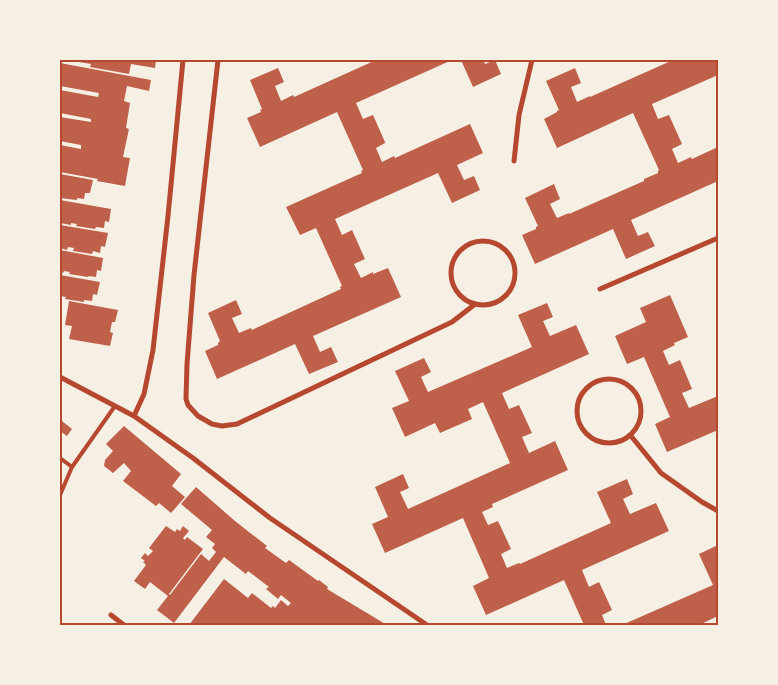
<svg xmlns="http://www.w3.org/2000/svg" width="778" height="685" viewBox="0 0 778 685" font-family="'Roboto Condensed',sans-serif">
<rect width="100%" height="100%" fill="#f6efe4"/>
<!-- building -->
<path fill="#bf614a" d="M 73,60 L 156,60 L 155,68 L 131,64 L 129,74 L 90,67 L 91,64 L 72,61 Z
M 376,60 L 452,60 L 356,103 L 363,119 L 373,115 L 385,142 L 385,143 L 376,148 L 382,162 L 394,156 L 395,158 L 470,124 L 483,153 L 457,165 L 464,180 L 474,176 L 480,190 L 452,203 L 438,173 L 335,219 L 342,235 L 352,230 L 365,259 L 354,264 L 361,278 L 373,272 L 373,274 L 388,268 L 401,297 L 313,336 L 320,352 L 331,347 L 338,362 L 309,374 L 295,344 L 217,379 L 205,351 L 218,345 L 218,343 L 220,341 L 208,313 L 236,300 L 242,314 L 232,318 L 239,333 L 251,328 L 252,330 L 256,328 L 341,289 L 340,287 L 342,286 L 316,228 L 300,235 L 286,207 L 362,173 L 361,171 L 363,170 L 337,112 L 260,147 L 247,118 L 261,112 L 260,110 L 262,109 L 250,80 L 278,68 L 284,82 L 275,86 L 281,101 L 293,95 L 294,97 Z
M 461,60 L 483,60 L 485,64 L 495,60 L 501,74 L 473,87 Z
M 673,60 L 718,60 L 718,75 L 652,104 L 658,119 L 669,115 L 682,144 L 672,149 L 678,163 L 691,157 L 692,159 L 718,147 L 718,181 L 631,220 L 638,236 L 648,232 L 655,246 L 626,259 L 613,229 L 535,264 L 522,235 L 536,229 L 536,227 L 538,226 L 525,198 L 554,184 L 560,199 L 550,204 L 557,218 L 569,213 L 569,214 L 644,181 L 644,179 L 658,173 L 658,171 L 659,170 L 633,113 L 557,148 L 544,119 L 557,112 L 557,111 L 559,110 L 546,81 L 575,68 L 581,83 L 571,87 L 577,102 L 590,96 L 590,97 Z
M 60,63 L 151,80 L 149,91 L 127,86 L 124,101 L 130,103 L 126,128 L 129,129 L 123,157 L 130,158 L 125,186 L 97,181 L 98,179 L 60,172 L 60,145 L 81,149 L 81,145 L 60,141 L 60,117 L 91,122 L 91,119 L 60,113 L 60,90 L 98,97 L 99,93 L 60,86 Z
M 60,174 L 93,180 L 90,193 L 85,193 L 84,199 L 77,198 L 77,200 L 60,198 Z
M 60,200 L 111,209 L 109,222 L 105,221 L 104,228 L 96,227 L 95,229 L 76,226 L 77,224 L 71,223 L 71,225 L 60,223 Z
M 60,225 L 108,233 L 105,247 L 101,246 L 100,253 L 93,251 L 92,254 L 73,251 L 74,248 L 68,247 L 67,250 L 60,248 Z
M 60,250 L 103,258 L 101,271 L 97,270 L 96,277 L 89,276 L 88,277 L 69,274 L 70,272 L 64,271 L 63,273 L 60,272 Z
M 60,275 L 100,282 L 97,295 L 93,294 L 92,301 L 84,300 L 84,302 L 65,299 L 66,297 L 60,296 Z
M 670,295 L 688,337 L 674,343 L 675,345 L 663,351 L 669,365 L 680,360 L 692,389 L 682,393 L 689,408 L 718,396 L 718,430 L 667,452 L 655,424 L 670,417 L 644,357 L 627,364 L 615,336 L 646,322 L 640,308 Z
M 69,301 L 118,310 L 115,322 L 112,322 L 110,332 L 113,333 L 110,346 L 69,339 L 72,326 L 65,325 Z
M 547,303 L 553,317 L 543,321 L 550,336 L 576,325 L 589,354 L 502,393 L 509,409 L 519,405 L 532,433 L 522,437 L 529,453 L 555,441 L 568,470 L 492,504 L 493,507 L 482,512 L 488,525 L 498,521 L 511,549 L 501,554 L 507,568 L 519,563 L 520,564 L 611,523 L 597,492 L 627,479 L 633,494 L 623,499 L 630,514 L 656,503 L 669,531 L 582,570 L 589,587 L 599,582 L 612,610 L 602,615 L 606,625 L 584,625 L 564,580 L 486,615 L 473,586 L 489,578 L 463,518 L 385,553 L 372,524 L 388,517 L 375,487 L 403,474 L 409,488 L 400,492 L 408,509 L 510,463 L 483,402 L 468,409 L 472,419 L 440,433 L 435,423 L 405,437 L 392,408 L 409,401 L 395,371 L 424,358 L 431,372 L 421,377 L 428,392 L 532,347 L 518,315 Z
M 62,421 L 72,429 L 67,436 L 60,431 L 60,423 Z
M 124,426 L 181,474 L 172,486 L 185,497 L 171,513 L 159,503 L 156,506 L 123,481 L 131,471 L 124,463 L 113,473 L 104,466 L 105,460 L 113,451 L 106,444 Z
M 196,487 L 235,521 L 267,546 L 265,548 L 286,563 L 289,560 L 318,581 L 319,580 L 328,587 L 327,589 L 387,625 L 189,625 L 224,579 L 248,598 L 252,593 L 271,608 L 273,606 L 275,608 L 281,600 L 288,606 L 291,603 L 281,595 L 278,599 L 266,589 L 269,587 L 248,571 L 246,574 L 224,557 L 174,623 L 157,610 L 168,596 L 150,582 L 145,589 L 134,581 L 146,565 L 143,562 L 145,561 L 141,558 L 145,553 L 148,556 L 153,551 L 149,548 L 166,526 L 175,532 L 177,529 L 180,531 L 183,526 L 189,531 L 183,538 L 185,540 L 187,537 L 203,549 L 169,594 L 170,595 L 201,554 L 209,561 L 216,552 L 212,548 L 215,544 L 206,537 L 212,530 L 181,504 Z
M 718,545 L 718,616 L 699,625 L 622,625 L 713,585 L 699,554 Z"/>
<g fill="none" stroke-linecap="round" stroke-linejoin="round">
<!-- service -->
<path stroke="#b5482f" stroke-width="4" d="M 60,458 L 72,467 L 60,495
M 72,467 L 115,406"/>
<!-- minor -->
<path stroke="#b5482f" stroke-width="5" d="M 218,60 L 194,275 L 187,364 L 186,399 L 188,405 L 198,416 L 212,424 L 222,426 L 237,424 L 452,322 L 474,305
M 514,161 L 519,115 L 532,60
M451 273a32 32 0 1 1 64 0a32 32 0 1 1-64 0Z
M 600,289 L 718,238
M 60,377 L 134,416 L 193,458 L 270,518 L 427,625
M577 411a32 32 0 1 1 64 0a32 32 0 1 1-64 0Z
M 134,416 L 144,394 L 153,350 L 168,216 L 183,60
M 631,436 L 661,473 L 702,502 L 718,511
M 111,615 L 124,625"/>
</g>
<!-- border -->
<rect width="778" height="685" fill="none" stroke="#f6efe4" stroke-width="122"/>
<rect x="61" y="61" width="656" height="563" fill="none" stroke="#b5482f" stroke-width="2"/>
</svg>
